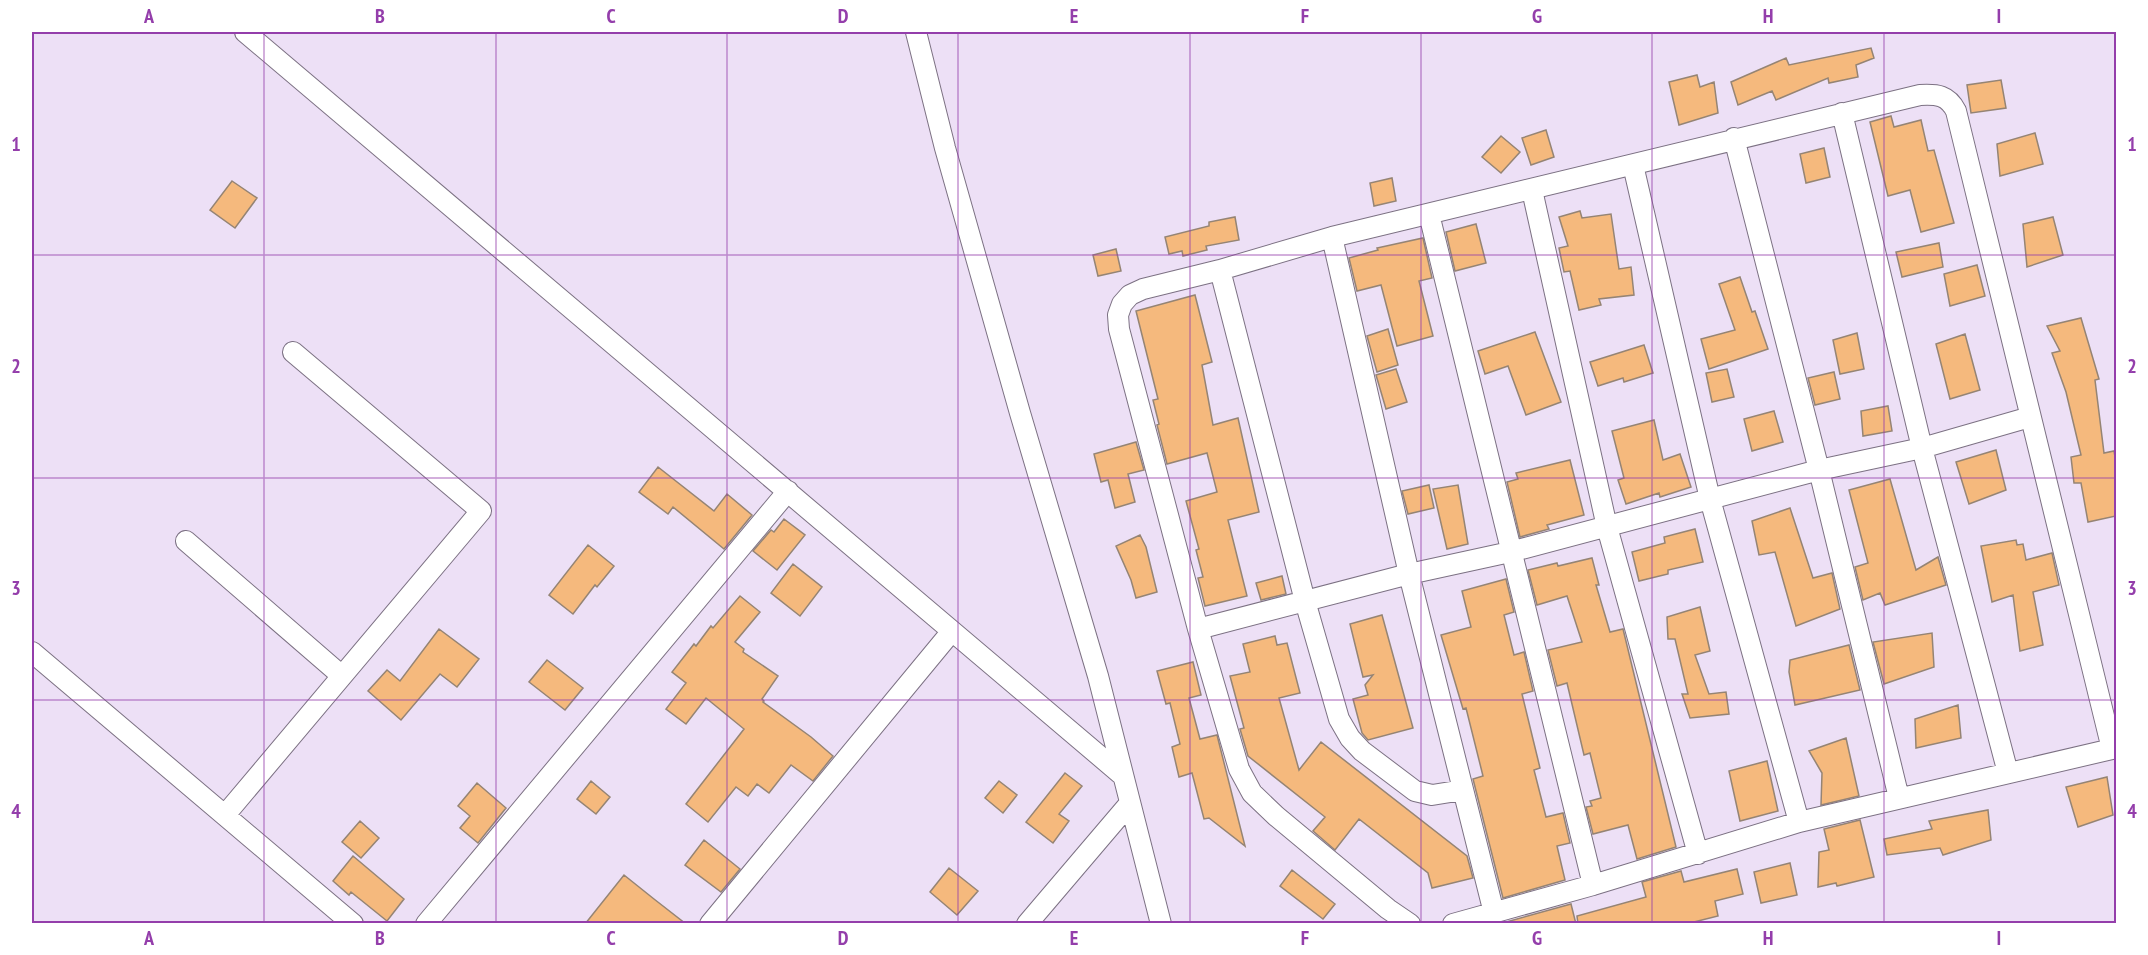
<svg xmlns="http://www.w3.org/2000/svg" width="2148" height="955" viewBox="0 0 2148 955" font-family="'PT Sans Narrow',sans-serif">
<rect width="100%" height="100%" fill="#ede0f6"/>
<!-- building -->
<path fill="#f5b97d" stroke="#958474" stroke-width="1.5" d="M 1871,48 L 1874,58 L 1856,65 L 1858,77 L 1829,83 L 1828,78 L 1776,100 L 1772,91 L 1738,105 L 1731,82 L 1786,58 L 1789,65 Z
M 1697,75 L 1700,87 L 1714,82 L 1718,113 L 1679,125 L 1669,82 Z
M 2001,80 L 2006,108 L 1971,113 L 1967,85 Z
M 1891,116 L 1894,127 L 1921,120 L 1928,151 L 1934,150 L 1954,223 L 1921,232 L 1910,190 L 1888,196 L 1870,122 Z
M 1546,130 L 1554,157 L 1531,165 L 1522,138 Z
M 2035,133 L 2043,164 L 2000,176 L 1997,144 Z
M 1501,136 L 1520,152 L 1501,173 L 1482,157 Z
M 1824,148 L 1830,177 L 1806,183 L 1800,154 Z
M 1392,178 L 1396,201 L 1374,206 L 1370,183 Z
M 232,181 L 257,198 L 235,228 L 210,210 Z
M 1580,211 L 1582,218 L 1611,214 L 1619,269 L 1631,267 L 1634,295 L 1599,299 L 1601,305 L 1579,310 L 1570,271 L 1564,272 L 1559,248 L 1568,246 L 1559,217 Z
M 1235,217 L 1239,240 L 1206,246 L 1207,250 L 1183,256 L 1182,251 L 1169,254 L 1165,237 L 1209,226 L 1209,222 Z
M 2053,217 L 2063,255 L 2027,267 L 2023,224 Z
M 1476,224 L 1486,263 L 1455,271 L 1446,232 Z
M 1423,238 L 1432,278 L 1419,281 L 1433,336 L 1397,346 L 1381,285 L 1357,291 L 1349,258 L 1378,250 L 1377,248 Z
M 1939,243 L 1943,267 L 1902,277 L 1896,252 Z
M 1116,249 L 1121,271 L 1098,276 L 1093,255 Z
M 1977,265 L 1985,296 L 1950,306 L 1944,274 Z
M 1740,277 L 1752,312 L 1755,311 L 1768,349 L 1709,369 L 1701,339 L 1735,330 L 1719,284 Z
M 1195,295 L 1212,362 L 1202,365 L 1213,425 L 1238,418 L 1259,512 L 1228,520 L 1247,596 L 1205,606 L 1198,578 L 1203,577 L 1196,550 L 1199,549 L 1186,501 L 1217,492 L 1207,453 L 1167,464 L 1157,425 L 1159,424 L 1153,400 L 1158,399 L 1136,311 Z
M 2081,318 L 2099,379 L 2095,380 L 2104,453 L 2114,451 L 2116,463 L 2116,516 L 2088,522 L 2081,483 L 2074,483 L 2071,457 L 2081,455 L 2066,392 L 2052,353 L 2060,351 L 2047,326 Z
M 1388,329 L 1398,365 L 1377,372 L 1367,336 Z
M 1535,332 L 1561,402 L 1526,415 L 1508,366 L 1485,374 L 1478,351 Z
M 1857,333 L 1864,369 L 1840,374 L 1833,340 Z
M 1965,334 L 1980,390 L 1950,399 L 1936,344 Z
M 1644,345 L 1653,373 L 1624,382 L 1623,378 L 1598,386 L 1590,362 Z
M 1396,369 L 1407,402 L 1386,409 L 1376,375 Z
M 1727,369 L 1734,397 L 1712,402 L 1706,373 Z
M 1834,372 L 1840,399 L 1815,405 L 1808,378 Z
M 1888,406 L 1892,431 L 1863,436 L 1861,411 Z
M 1774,411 L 1783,442 L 1752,451 L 1744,419 Z
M 1654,420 L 1663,460 L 1680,454 L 1691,487 L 1660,497 L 1659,493 L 1626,504 L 1618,480 L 1624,478 L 1612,431 Z
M 1136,442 L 1144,470 L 1128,474 L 1135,502 L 1115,508 L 1108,480 L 1101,482 L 1094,454 Z
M 1996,450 L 2006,490 L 1969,504 L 1956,462 Z
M 1570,460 L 1584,515 L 1547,525 L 1549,529 L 1520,537 L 1507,482 L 1518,479 L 1516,473 Z
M 658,467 L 714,511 L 727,494 L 752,515 L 724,549 L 673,507 L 668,514 L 639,492 Z
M 1890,479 L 1916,570 L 1938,557 L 1946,585 L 1885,605 L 1880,593 L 1863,600 L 1855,567 L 1868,563 L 1849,490 Z
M 1429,485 L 1434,508 L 1408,514 L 1402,491 Z
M 1458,485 L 1468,544 L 1447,549 L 1433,489 Z
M 1790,508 L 1813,578 L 1832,573 L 1840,609 L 1796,626 L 1775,552 L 1759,555 L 1752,521 Z
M 784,519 L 805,535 L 777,570 L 753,551 L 771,530 L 774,532 Z
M 1695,529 L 1703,562 L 1668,570 L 1668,574 L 1639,581 L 1632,552 L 1665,543 L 1664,537 Z
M 1140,535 L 1146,547 L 1157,592 L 1136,598 L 1131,580 L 1116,546 Z
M 2016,540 L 2017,545 L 2023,544 L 2026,560 L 2052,553 L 2059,585 L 2033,592 L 2043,645 L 2020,651 L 2013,595 L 1992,602 L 1981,546 Z
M 588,545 L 614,566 L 597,587 L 595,585 L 573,614 L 549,595 Z
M 1592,558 L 1599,585 L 1596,585 L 1610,632 L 1623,629 L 1676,847 L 1637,859 L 1628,825 L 1593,834 L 1586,807 L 1592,806 L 1590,801 L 1601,798 L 1590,753 L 1584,755 L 1567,683 L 1557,686 L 1548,650 L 1582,642 L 1567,596 L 1537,605 L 1528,570 L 1557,563 L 1558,566 Z
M 793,564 L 822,587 L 800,616 L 771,593 Z
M 1282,576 L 1286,594 L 1261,600 L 1256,583 Z
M 1506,579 L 1514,612 L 1504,615 L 1514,655 L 1524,652 L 1533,691 L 1522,694 L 1540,768 L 1534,770 L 1546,817 L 1563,813 L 1570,843 L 1557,846 L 1565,880 L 1503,898 L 1473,779 L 1483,776 L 1466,708 L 1463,709 L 1441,635 L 1471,627 L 1462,591 Z
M 740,596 L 760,612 L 735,642 L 744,649 L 743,652 L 778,676 L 762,699 L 764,701 L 763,702 L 811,737 L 833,756 L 813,781 L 791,765 L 769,793 L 757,784 L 748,796 L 736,787 L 708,822 L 686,804 L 744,729 L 706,698 L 686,724 L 666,709 L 686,683 L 672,672 L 694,644 L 696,646 L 711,626 L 713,628 Z
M 1700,607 L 1710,651 L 1695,655 L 1709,694 L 1726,692 L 1729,714 L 1690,718 L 1682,694 L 1688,694 L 1675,639 L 1668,639 L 1667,617 Z
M 1382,615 L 1413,728 L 1368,740 L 1362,733 L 1353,699 L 1368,695 L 1365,685 L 1373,675 L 1363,677 L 1350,624 Z
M 439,629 L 479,659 L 457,687 L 440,674 L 401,720 L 368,691 L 387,670 L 400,681 Z
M 1932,633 L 1934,667 L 1884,684 L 1873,642 Z
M 1275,636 L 1277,645 L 1287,643 L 1300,693 L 1279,698 L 1299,770 L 1321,742 L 1467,856 L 1473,878 L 1432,888 L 1428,873 L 1359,819 L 1335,850 L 1313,831 L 1325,817 L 1248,756 L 1240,729 L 1244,728 L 1230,676 L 1250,672 L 1243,644 Z
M 1849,645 L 1860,690 L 1795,705 L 1789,672 L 1790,660 Z
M 547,660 L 583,688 L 565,710 L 529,682 Z
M 1193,662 L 1201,695 L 1189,698 L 1200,739 L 1217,735 L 1245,846 L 1209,818 L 1204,819 L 1192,773 L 1179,777 L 1172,747 L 1180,744 L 1170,703 L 1166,704 L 1157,671 Z
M 1958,705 L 1961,738 L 1916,748 L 1915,719 Z
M 1846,738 L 1859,796 L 1821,805 L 1822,773 L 1809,751 Z
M 1767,761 L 1778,811 L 1740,821 L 1729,771 Z
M 1065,773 L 1082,786 L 1059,814 L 1069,821 L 1053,843 L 1026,822 Z
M 2107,777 L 2113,815 L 2078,827 L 2066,787 Z
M 591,781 L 610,797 L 596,814 L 577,799 Z
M 999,781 L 1017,795 L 1003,813 L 985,798 Z
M 477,783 L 506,808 L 478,843 L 460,828 L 470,816 L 458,806 Z
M 1988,810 L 1991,840 L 1943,855 L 1940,848 L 1887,855 L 1884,839 L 1932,829 L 1929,821 Z
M 1860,820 L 1874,877 L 1837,886 L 1836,883 L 1818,887 L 1819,852 L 1829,850 L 1824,829 Z
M 360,821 L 379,838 L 361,858 L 342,842 Z
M 704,840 L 740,869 L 721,892 L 685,865 Z
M 353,856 L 404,899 L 387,921 L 351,892 L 349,895 L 333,881 Z
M 1790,863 L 1797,895 L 1761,903 L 1754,872 Z
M 949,868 L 978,891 L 957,915 L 930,892 Z
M 1737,869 L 1743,894 L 1715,901 L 1718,916 L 1686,924 L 1578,924 L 1577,916 L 1646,897 L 1642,882 L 1681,871 L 1684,882 Z
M 1292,870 L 1335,904 L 1323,919 L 1280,886 Z
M 624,875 L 654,899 L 686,924 L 585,924 Z
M 1571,904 L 1576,924 L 1506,924 L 1506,922 Z"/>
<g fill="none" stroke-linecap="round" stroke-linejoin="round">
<!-- minor casing -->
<g stroke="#7c7183" stroke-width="22">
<path id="minor" d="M 245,32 L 1122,775
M 916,32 L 945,148 L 1020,413 L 1098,676 L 1161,924
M 1842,113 L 1922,448 L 2008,773
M 1734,138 L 1819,470 L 1899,798
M 1633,165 L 1710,499 L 1799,822
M 1532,190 L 1607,527 L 1698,854
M 1429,214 L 1593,885
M 1332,237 L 1409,574 L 1494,913
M 1220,270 L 1305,601 L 1339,719 L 1350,738 L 1362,751 L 1415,791 L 1432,795 L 1463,790
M 186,541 L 342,676
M 1198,629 L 1409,574 L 1510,552 L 1819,470 L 1922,448 L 2030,417
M 32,652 L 353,924
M 225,815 L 481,511 L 293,352
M 426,924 L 788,491
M 710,924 L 952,631
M 1027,924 L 1130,803
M 1410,924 L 1388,909 L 1276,816 L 1252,793 L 1239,769 L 1198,629 L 1119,329 L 1118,315 L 1122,304 L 1130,295 L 1143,289 L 1220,270 L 1332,237 L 1920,95 C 1937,94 1948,95 1956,111 L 2112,749 L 1799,822 L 1593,885 L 1453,924"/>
</g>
<!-- minor -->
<use href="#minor" stroke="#fff" stroke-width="20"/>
</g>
<!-- grid -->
<path fill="none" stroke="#943eab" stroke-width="1.5" stroke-opacity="0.55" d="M 264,32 L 264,924M 496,32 L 496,924M 727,32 L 727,924M 958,32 L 958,924M 1190,32 L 1190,924M 1421,32 L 1421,924M 1652,32 L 1652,924M 1884,32 L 1884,924M 32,255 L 2116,255M 32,478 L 2116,478M 32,700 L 2116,700"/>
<!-- border -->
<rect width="2148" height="955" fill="none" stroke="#ffffff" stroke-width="66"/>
<rect x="33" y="33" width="2082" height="889" fill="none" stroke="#943eab" stroke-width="2"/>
<g font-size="20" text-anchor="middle" font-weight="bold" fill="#943eab">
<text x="149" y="23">A</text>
<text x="380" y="23">B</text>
<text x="611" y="23">C</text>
<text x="843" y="23">D</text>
<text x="1074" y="23">E</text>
<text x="1305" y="23">F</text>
<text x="1537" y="23">G</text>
<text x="1768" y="23">H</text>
<text x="1999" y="23">I</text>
<text x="16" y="151">1</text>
<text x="2132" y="151">1</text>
<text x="16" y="373">2</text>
<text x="2132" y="373">2</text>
<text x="16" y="595">3</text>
<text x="2132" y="595">3</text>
<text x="16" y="818">4</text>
<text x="2132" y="818">4</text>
<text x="149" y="945">A</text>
<text x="380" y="945">B</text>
<text x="611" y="945">C</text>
<text x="843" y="945">D</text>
<text x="1074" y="945">E</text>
<text x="1305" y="945">F</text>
<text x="1537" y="945">G</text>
<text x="1768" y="945">H</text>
<text x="1999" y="945">I</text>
</g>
</svg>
